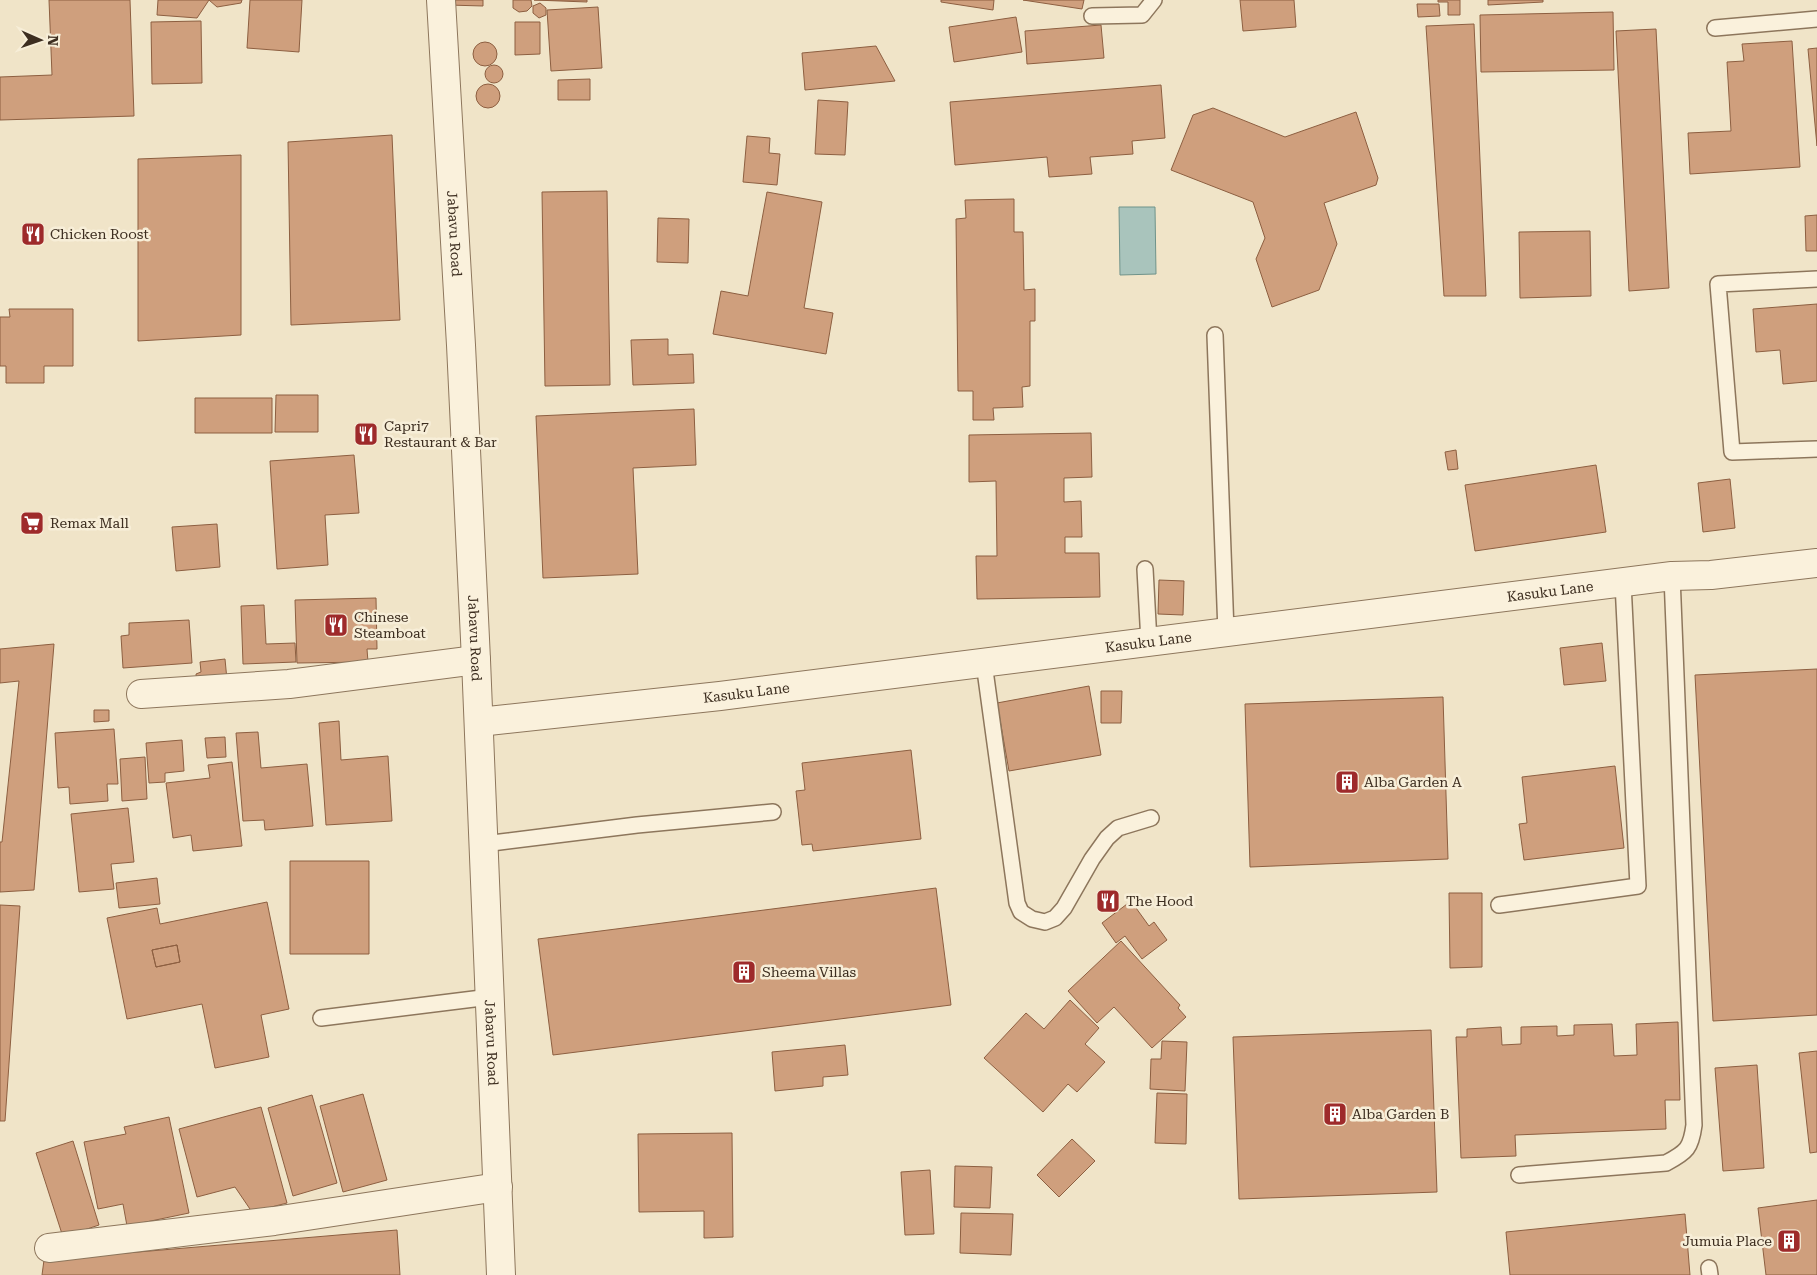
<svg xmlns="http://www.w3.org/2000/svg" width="1817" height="1275" viewBox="0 0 1817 1275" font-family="'Roboto Serif',serif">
<rect width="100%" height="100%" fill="#f0e4c8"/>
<!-- water -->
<path fill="#a9c4bc" stroke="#6f938a" d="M 1119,207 L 1155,207 L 1156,274 L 1120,275 Z"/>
<!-- building -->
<path fill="#cf9f7d" stroke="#8d5f41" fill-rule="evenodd" d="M 49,0 L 130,0 L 134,116 L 0,120 L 0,77 L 52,75 Z
M 158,0 L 242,0 L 241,3 L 217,7 L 209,0 L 197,18 L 157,15 Z
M 250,0 L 302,0 L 299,52 L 247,48 Z
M 448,0 L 483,0 L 483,6 L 448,5 Z
M 513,0 L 531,0 L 532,6 L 527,11 L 519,12 L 513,8 Z
M 534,0 L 587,0 L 587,2 Z
M 941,0 L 994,0 L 993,10 L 941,2 Z
M 1023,0 L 1084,0 L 1082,9 Z
M 1240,0 L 1294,0 L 1296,27 L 1243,31 Z
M 1438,0 L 1460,0 L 1460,15 L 1448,15 L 1448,2 L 1438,2 Z
M 1488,0 L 1543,0 L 1543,2 L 1488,5 Z
M 540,3 L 546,8 L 546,15 L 539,18 L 533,13 L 533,6 Z
M 1417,4 L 1439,4 L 1440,16 L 1418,17 Z
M 598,7 L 602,68 L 551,71 L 547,10 Z
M 1613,12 L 1614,70 L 1481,72 L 1480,15 Z
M 1016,17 L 1022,52 L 954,62 L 949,27 Z
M 201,21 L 202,83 L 152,84 L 151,22 Z
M 515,22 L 540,22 L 540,54 L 515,55 Z
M 1474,24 L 1486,296 L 1444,296 L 1426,26 Z
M 1101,25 L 1104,58 L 1027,64 L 1025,31 Z
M 1656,29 L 1669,288 L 1629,291 L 1616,31 Z
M 1792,41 L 1800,167 L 1690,174 L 1688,133 L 1731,131 L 1727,62 L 1744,61 L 1742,44 Z
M473 54a12 12 0 1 1 24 0a12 12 0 1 1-24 0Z
M 876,46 L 895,81 L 805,90 L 802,53 Z
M 1817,48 L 1817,146 L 1808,49 Z
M485 74a9 9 0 1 1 18 0a9 9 0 1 1-18 0Z
M 590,79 L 590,100 L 558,100 L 558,80 Z
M476 96a12 12 0 1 1 24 0a12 12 0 1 1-24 0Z
M 1161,85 L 1165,138 L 1132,141 L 1133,154 L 1090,157 L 1092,174 L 1049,177 L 1047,157 L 955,165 L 950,102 Z
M 818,100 L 848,102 L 845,155 L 815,154 Z
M 1213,108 L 1285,137 L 1356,112 L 1378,178 L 1376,185 L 1324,203 L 1337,244 L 1319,290 L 1272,307 L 1256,259 L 1265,238 L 1253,202 L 1171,170 L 1193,115 Z
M 392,135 L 400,320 L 291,325 L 288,142 Z
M 747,136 L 770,138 L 769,153 L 780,154 L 777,185 L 743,182 Z
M 241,155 L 241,335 L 138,341 L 138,159 Z
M 607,191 L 610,385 L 545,386 L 542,192 Z
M 767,192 L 822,202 L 804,308 L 833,313 L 826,354 L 713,334 L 721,291 L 748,296 Z
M 1014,199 L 1014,232 L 1023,232 L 1024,290 L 1035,289 L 1035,321 L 1030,321 L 1030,386 L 1022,387 L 1023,407 L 993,408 L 994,420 L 973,420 L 973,391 L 958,391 L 956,219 L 966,218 L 965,200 Z
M 1817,215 L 1817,251 L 1806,251 L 1805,216 Z
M 658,218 L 689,219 L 688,263 L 657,262 Z
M 1590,231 L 1591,296 L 1520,298 L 1519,232 Z
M 1817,304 L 1817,381 L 1783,384 L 1780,350 L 1756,352 L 1753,309 Z
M 9,309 L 73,309 L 73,366 L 44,366 L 44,383 L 6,383 L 6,366 L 0,366 L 0,317 L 10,317 Z
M 668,339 L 668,355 L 693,354 L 694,383 L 633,385 L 631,340 Z
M 276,395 L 318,395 L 318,432 L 275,432 Z
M 195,398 L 272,398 L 272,433 L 195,433 Z
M 694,409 L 696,465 L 633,468 L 638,574 L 543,578 L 536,416 Z
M 1091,433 L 1092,477 L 1064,478 L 1064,502 L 1081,501 L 1082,537 L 1065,537 L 1065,553 L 1099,553 L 1100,597 L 977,599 L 976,556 L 997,556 L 996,481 L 969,482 L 969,435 Z
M 1456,450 L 1458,469 L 1448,470 L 1445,452 Z
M 354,455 L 359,513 L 325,515 L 328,565 L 277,569 L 270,461 Z
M 1596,465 L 1606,532 L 1475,551 L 1465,485 Z
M 1730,479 L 1735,528 L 1703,532 L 1698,483 Z
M 217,524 L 220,567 L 176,571 L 172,527 Z
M 1159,580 L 1184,581 L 1183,615 L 1158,614 Z
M 376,598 L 377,649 L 367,649 L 368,662 L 297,663 L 295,600 Z
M 264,605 L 266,644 L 295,643 L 296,662 L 243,664 L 241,606 Z
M 189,620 L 192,663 L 123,668 L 121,636 L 129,635 L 129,623 Z
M 1602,643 L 1606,681 L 1564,685 L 1560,648 Z
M 54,644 L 34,890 L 0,892 L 0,842 L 2,842 L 19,681 L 0,683 L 0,649 Z
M 225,659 L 227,680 L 197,684 L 196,674 L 201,672 L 200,662 Z
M 1817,669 L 1817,1015 L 1713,1021 L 1695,675 Z
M 1089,686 L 1101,755 L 1009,771 L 997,703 Z
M 1101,691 L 1122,691 L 1121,723 L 1101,723 Z
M 1443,697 L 1448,859 L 1250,867 L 1245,704 Z
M 94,710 L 109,710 L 109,721 L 94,722 Z
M 339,721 L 341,760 L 388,756 L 392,821 L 326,825 L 319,723 Z
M 114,729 L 118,784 L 107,784 L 108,801 L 70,804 L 69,787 L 58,788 L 55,733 Z
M 258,732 L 261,768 L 307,764 L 313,826 L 265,830 L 264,820 L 243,821 L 236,733 Z
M 225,737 L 226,757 L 207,758 L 205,738 Z
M 182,740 L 184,771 L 165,773 L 165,782 L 149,783 L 146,743 Z
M 911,750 L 921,839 L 813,851 L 812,844 L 802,845 L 796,791 L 805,790 L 802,763 Z
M 145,757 L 147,799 L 122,801 L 120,759 Z
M 232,762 L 242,846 L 193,851 L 191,835 L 173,838 L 166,783 L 210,778 L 208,765 Z
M 1615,766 L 1624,848 L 1524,860 L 1519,824 L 1527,823 L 1522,777 Z
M 128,808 L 134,862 L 111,864 L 114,889 L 79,892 L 71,814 Z
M 290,861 L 369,861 L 369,954 L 290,954 Z
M 157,878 L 160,904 L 119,908 L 116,883 Z
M 936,888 L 951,1005 L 553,1055 L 538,939 Z
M 1449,893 L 1482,893 L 1482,967 L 1450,968 Z
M 1131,901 L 1149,926 L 1154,922 L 1167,940 L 1142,959 L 1125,936 L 1116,943 L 1102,923 Z
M 267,902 L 289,1009 L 261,1015 L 269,1057 L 215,1068 L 202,1004 L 127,1019 L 107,918 L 157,908 L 160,924 ZM 177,945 L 180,962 L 156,967 L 152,950 Z
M 0,905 L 20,906 L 5,1121 L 0,1121 Z
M 1121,941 L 1180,1005 L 1178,1008 L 1186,1017 L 1152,1048 L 1114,1007 L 1097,1023 L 1068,991 Z
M 177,945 L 180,962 L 156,967 L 152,950 Z
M 1070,1000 L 1099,1028 L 1085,1044 L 1105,1062 L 1077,1092 L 1068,1084 L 1043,1112 L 984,1058 L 1026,1013 L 1044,1029 Z
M 1678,1022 L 1680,1100 L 1665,1100 L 1666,1129 L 1515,1135 L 1516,1156 L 1461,1158 L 1456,1037 L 1467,1037 L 1467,1029 L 1501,1027 L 1502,1045 L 1521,1044 L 1521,1027 L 1557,1026 L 1557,1036 L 1574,1035 L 1574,1025 L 1612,1024 L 1614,1056 L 1637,1055 L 1636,1024 Z
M 1431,1030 L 1437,1192 L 1239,1199 L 1233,1037 Z
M 1162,1041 L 1187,1042 L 1185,1091 L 1150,1089 L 1151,1059 L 1161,1059 Z
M 845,1045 L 848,1075 L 823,1077 L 823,1086 L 775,1091 L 772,1052 Z
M 1817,1051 L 1817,1152 L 1810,1153 L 1799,1053 Z
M 1757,1065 L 1764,1168 L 1723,1171 L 1715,1068 Z
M 1157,1093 L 1187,1094 L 1186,1144 L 1155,1143 Z
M 363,1094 L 387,1180 L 343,1192 L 320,1106 Z
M 312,1095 L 337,1183 L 293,1196 L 268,1108 Z
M 261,1107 L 287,1203 L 252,1212 L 235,1187 L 197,1197 L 179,1129 Z
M 169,1117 L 189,1213 L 127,1226 L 123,1204 L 98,1209 L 84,1142 L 126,1134 L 124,1127 Z
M 732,1133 L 733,1237 L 704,1238 L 704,1211 L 639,1212 L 638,1134 Z
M 1072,1139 L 1095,1161 L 1059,1197 L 1037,1175 Z
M 73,1141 L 99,1225 L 63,1237 L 36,1153 Z
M 955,1166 L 992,1167 L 990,1208 L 954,1207 Z
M 930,1170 L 934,1234 L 905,1235 L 901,1172 Z
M 1817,1200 L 1817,1275 L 1766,1275 L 1758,1208 Z
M 961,1213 L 1013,1214 L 1011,1255 L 960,1253 Z
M 1685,1214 L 1690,1275 L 1510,1275 L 1506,1232 Z
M 397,1230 L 400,1275 L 42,1275 L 44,1260 Z"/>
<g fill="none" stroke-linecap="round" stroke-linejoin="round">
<!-- lane casing -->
<g stroke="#8d765c" stroke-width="18">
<path id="lane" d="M 1092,16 L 1142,15 L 1154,0
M 1715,28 L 1817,19
M 1817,279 L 1718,284 L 1732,452 L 1817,449
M 1215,335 L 1226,632
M 1145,569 L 1149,642
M 984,663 L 1017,903 L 1021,912 L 1032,919 L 1045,922 L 1055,918 L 1064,908 L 1092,859 L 1107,838 L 1118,828 L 1151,818
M 484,844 L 637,825 L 773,812
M 1499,905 L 1638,886 L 1623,583
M 321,1018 L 490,997
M 1519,1175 L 1666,1163 C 1687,1152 1691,1148 1694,1125 L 1672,576
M 1709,1268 L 1710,1275"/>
</g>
<!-- street casing -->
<g stroke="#8d765c" stroke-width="30">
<g id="street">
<path id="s1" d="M 441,0 L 461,345 L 476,660 L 501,1275"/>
<path d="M 141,694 L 289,684 L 476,660"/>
<path id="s2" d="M 479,722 L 720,696 L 1672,576 L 1711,575 L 1817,563"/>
<path d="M 49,1248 L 274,1221 L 498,1187"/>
</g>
</g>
<!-- lane -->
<use href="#lane" stroke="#faf1dc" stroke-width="15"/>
<!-- street -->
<use href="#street" stroke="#faf1dc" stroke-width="28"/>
</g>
<!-- icons -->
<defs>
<g id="restaurant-square" transform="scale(1.25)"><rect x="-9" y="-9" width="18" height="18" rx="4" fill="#9e2a2b" stroke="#f7eed8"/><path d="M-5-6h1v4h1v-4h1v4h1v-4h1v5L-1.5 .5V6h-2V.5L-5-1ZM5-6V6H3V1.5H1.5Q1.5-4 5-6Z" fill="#fff"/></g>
<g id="supermarket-square" transform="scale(1.25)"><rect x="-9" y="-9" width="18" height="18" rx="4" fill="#9e2a2b" stroke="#f7eed8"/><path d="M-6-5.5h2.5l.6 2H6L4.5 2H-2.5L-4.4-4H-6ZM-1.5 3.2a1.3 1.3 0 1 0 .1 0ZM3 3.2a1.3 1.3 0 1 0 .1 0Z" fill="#fff"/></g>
<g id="building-square" transform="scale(1.25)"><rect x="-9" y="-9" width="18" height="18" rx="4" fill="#9e2a2b" stroke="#f7eed8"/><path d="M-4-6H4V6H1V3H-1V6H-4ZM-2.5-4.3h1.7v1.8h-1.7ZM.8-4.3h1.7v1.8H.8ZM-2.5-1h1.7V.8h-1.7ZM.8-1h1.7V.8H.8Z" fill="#fff"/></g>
</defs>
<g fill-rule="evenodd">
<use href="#restaurant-square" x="33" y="234"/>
<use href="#restaurant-square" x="366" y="434"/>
<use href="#supermarket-square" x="32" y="523"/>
<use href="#restaurant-square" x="336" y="625"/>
<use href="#building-square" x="1347" y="782"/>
<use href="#restaurant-square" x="1108" y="901"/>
<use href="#building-square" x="744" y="972"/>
<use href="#building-square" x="1335" y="1114"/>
<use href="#building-square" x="1789" y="1241"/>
</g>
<g text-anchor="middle" stroke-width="5" stroke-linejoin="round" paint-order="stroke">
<!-- street labels -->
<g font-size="14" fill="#3d2e20" stroke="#f7eed8">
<text dy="5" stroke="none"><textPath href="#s1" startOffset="234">Jabavu Road</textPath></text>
<text dy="5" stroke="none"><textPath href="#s2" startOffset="1079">Kasuku Lane</textPath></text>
<text dy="5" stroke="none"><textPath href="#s1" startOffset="639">Jabavu Road</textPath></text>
<text dy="5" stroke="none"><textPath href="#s2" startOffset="674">Kasuku Lane</textPath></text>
<text dy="5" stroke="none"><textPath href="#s2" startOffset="269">Kasuku Lane</textPath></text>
<text dy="5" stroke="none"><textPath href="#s1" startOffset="1044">Jabavu Road</textPath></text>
</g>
<!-- poi labels -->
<g font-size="14" fill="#3d2e20" stroke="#f7eed8" text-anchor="start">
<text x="50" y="239">Chicken Roost</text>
<text x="384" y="431">Capri7<tspan x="384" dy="16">Restaurant &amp; Bar</tspan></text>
<text x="50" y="528">Remax Mall</text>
<text x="354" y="622">Chinese<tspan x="354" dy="16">Steamboat</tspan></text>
<text x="1364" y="787">Alba Garden A</text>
<text x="1126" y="906">The Hood</text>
<text x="762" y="977">Sheema Villas</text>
<text x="1352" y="1119">Alba Garden B</text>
<text x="1772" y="1246" text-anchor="end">Jumuia Place</text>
</g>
</g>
<!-- north arrow -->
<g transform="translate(40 40) rotate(92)" stroke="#f7eed8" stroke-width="4" paint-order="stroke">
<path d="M0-4L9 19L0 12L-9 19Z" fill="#3d2e20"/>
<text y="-8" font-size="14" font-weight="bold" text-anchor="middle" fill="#3d2e20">N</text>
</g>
</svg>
